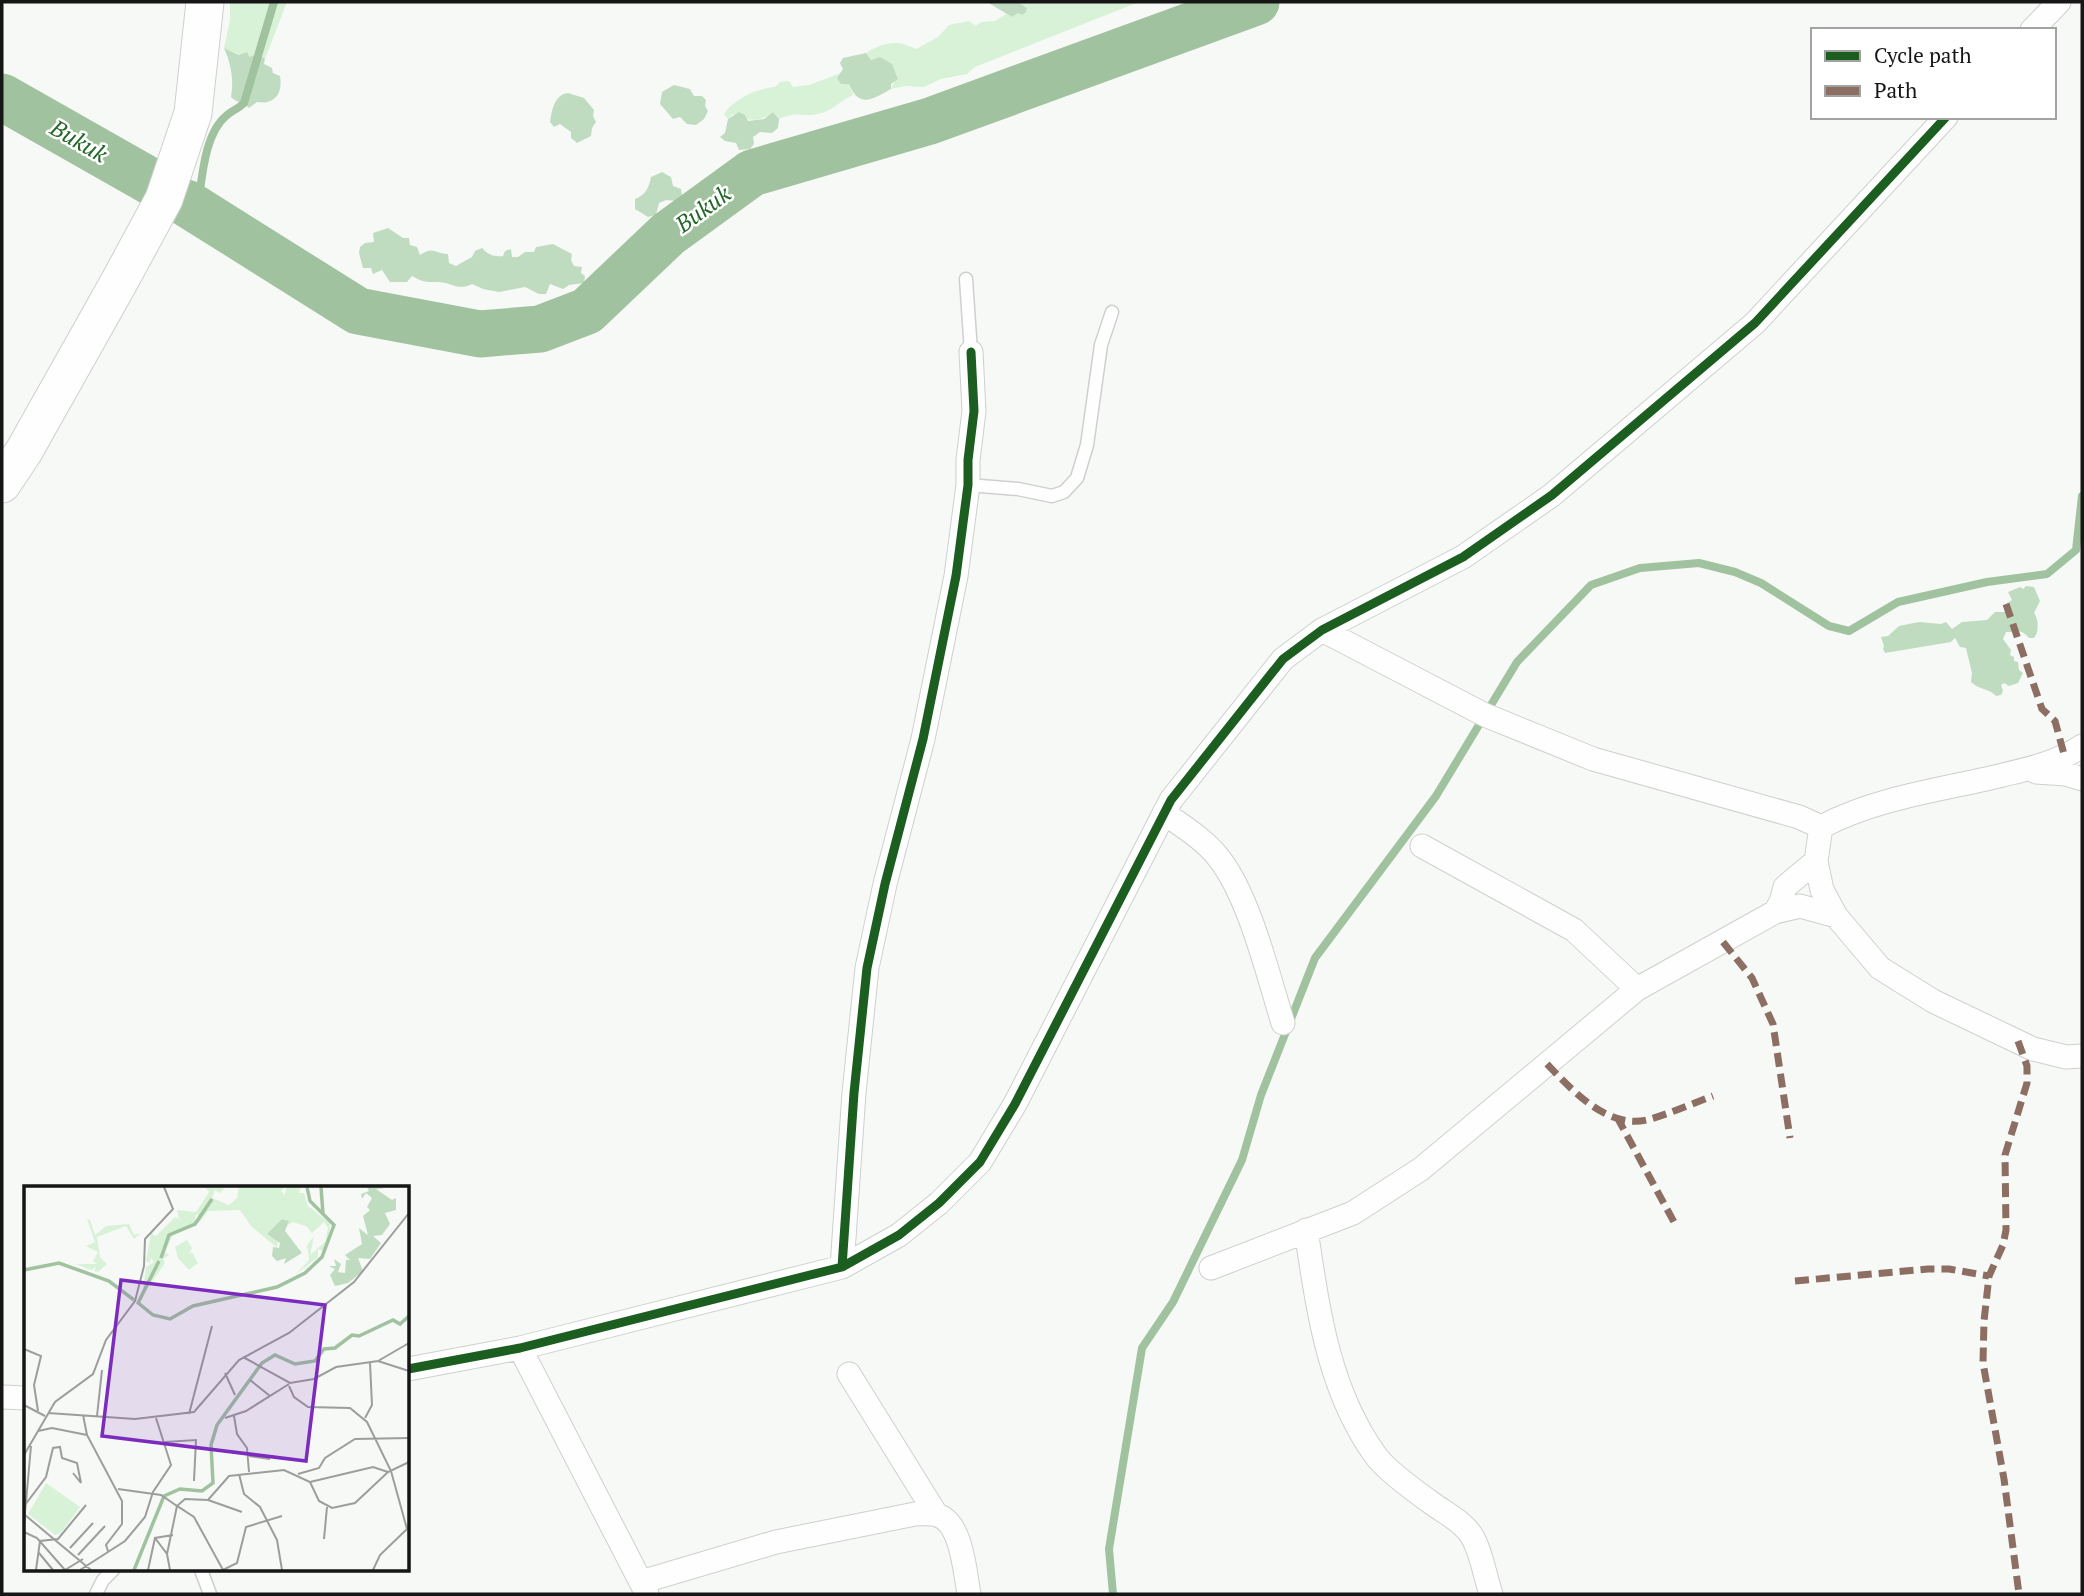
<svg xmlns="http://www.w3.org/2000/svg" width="2084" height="1596" viewBox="0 0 2084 1596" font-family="'PT Serif',serif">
<rect width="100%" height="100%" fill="#f7f9f6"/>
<!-- green -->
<path fill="#d8f2d8" d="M 230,2 L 287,2 L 265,59 L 258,54 L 248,58 L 224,48 L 230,20 Z
M 1023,2 L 1139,2 L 975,67 L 967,74 L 941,79 L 924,87 L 905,86 L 891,89 L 897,75 C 892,67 880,59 871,60 L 866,53 C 884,42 897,39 916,49 L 938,37 L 949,25 L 969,21 L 976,26 L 981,22 L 995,21 L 1006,14 L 1012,17 L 1018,13 L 1026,12 L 1027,8 L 1021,4 Z
M 841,73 L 837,78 L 849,83 L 853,95 C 841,100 831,112 818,114 C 802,117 798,111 779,119 L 773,112 C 759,123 748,121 733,114 L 728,119 L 724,114 C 734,99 758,88 775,87 L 780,82 L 789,81 L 793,87 L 809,85 Z"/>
<!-- forest -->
<path fill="#c0dcc0" d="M 987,2 L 1023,2 L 1021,4 L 1027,8 L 1026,12 L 1022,15 L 1018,13 L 1012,17 Z
M 224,48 L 239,55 L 247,52 L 249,57 L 258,54 L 265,59 L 264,64 L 272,68 L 273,73 L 280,76 C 283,93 275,105 257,102 L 249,108 C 243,102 237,103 231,97 C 234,79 231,64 224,48 Z
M 866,53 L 871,60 L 880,57 L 892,64 L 898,79 L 891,84 L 891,89 C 873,99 859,109 849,84 L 841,84 L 837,78 L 843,69 L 840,63 L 843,58 Z
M 674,85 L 690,89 L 694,96 L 702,96 L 706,100 L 705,106 L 708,111 L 704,119 L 696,125 L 687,124 L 680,117 L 673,119 L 660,104 L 662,92 Z
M 568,93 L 584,98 L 594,110 L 593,116 L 596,122 L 592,128 L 591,136 L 577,143 L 571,138 L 571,132 L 560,124 L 554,127 L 550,122 C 552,110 554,95 568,93 Z
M 739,112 L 745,115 L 748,121 L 764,119 L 773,112 L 779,119 L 778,128 L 772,133 L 760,132 L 753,137 L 754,144 L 750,149 L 739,150 L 736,143 L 725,141 L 720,137 L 725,133 L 728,119 Z
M 662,172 L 671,177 L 673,186 L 681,189 L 682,195 L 676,201 L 666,200 L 659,203 L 656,215 L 648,217 L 635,209 L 635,199 C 646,195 649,187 651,177 Z
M 388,228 L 403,238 L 409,238 L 410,245 L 417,247 L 420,255 C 434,246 433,253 448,254 L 449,263 L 456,266 L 472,257 L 475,251 L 482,248 C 488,255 494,257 503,256 L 505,251 L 511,249 L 512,257 L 518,257 L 525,252 L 534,252 L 536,247 L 553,244 L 572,254 L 571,260 L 574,266 L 582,267 L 581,273 L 585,276 L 584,283 L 569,285 L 563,289 L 550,284 L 546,294 L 539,294 L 525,287 L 499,292 L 483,289 L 472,284 C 459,291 452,283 439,282 C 426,282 424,283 412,276 L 407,282 L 390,282 L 382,270 L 373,274 L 371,268 L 363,268 L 359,253 L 360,247 L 365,243 L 374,242 L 373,233 Z
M 2026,586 L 2034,587 L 2040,601 L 2034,613 C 2039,620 2039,632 2034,638 L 2029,638 C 2021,628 2016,632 2006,632 L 2003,639 L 2011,650 L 2010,655 L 2014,657 L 2014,661 L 2018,662 L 2019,670 L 2023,673 L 2018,683 L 2009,686 L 2004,683 L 2001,685 L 2003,691 L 2001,695 L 1996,696 C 1989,688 1979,690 1971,682 L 1972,673 L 1966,648 L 1960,647 L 1955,638 L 1951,642 L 1885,653 L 1883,649 L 1884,646 L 1881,637 L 1888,636 L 1899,626 L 1919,622 L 1941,624 L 1946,622 L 1952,629 L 1962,622 L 1987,620 L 1995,612 L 2004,612 L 2007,609 L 2006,604 L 2012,600 L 2008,592 L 2020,587 L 2023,589 Z"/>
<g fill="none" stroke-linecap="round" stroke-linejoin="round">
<!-- stream -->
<path stroke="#a0c29f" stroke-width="8" d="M 197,211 C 202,183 203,135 226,116 C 231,111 238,109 244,103 L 274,2
M 1113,1594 L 1109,1549 L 1142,1348 L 1173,1302 L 1242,1160 L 1261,1095 L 1315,958 L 1436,796 L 1517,662 L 1591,585 L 1640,568 L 1699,563 L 1735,572 L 1761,583 L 1829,626 L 1849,631 L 1898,602 L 1987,582 L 2047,574 L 2076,550 L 2082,496"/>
<!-- river -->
<path stroke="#a0c29f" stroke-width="47" d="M 2,97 L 157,185
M 186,203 L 358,311 L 480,334 L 540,329 L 587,311 L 668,234 L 752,173 L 930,121 L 1256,2"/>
<!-- lane casing -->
<g stroke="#ced0cd" stroke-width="15">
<path id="lane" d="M 966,279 L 971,352
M 968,485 L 1018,489 L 1052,496 L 1064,492 L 1077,478 L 1087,445 L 1101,345 L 1112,312
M 201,1570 L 210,1594
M 96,1594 L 103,1580 L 113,1570"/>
</g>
<!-- street casing -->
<g stroke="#ced0cd" stroke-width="25">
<path id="street" d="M 2032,30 L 2059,2
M 1322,630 L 1485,715 L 1593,759 L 1799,817 L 1821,827 C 1872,800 1931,791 1986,779 C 2019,771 2054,765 2082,746
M 2036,772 L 2066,774 L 2082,779
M 1164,813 C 1182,826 1204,839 1218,857 C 1249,895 1268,975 1283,1023
M 1422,846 L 1574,930 L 1637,989
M 1816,861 L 1822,890 L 1836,916 L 1880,968 L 1933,1001 L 2033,1049 L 2066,1057 L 2082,1056
M 1775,912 L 1800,906 L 1836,916
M 1306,1230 C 1318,1309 1328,1390 1376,1456 C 1386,1470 1419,1494 1433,1504 C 1447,1514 1465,1523 1473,1538 C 1482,1554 1485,1577 1491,1594
M 842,1267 L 854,1093 L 867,968 L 885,884 L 923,739 L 956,576 L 968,485 L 968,460 L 974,411 L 971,352
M 1211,1268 L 1353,1213 L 1421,1169 L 1637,989 L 1775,912 L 1781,902 L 1785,887 L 1816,861 L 1821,827
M 520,1348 L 647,1594
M 408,1369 L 520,1348 L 842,1267 L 899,1235 L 939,1203 L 980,1162 L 1015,1104 L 1171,800 L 1283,659 L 1322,630 L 1463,557 L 1552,495 L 1755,323 L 1946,117
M 849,1374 L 936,1514
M 2,1397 L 26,1398
M 641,1582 L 776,1542 L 915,1514 C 922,1514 931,1513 937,1515 C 962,1522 965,1573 969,1594"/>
</g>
<!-- primary casing -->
<g stroke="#ced0cd" stroke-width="39">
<path id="primary" d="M 2,484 L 24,451 L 118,284 L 164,199 L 193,113 L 205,2"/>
</g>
<!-- lane -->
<use href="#lane" stroke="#fefefe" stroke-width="12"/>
<!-- street -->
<use href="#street" stroke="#fefefe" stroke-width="23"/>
<!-- primary -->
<use href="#primary" stroke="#fefefe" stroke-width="37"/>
<!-- quiet -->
<path stroke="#8d6e63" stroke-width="7" stroke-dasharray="14 7" stroke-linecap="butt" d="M 2006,604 L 2042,709 L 2055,721 L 2065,758
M 1723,942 L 1752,978 L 1773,1024 L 1790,1138
M 2018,1041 L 2027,1066 L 2027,1083 L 2005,1155 L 2006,1230 L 2003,1245 L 1989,1276 L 1984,1321 L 1983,1363 L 2004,1479 L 2019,1594
M 1547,1064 C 1572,1090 1607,1129 1647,1120 C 1669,1114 1691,1104 1713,1096
M 1617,1117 L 1674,1222
M 1795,1281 L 1928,1269 L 1949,1269 L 1989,1276"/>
<!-- cycleway casing -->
<g stroke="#fff" stroke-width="13">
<path id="cycleway" d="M 842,1267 L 854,1093 L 867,968 L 885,884 L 923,739 L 956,576 L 968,485 L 968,460 L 974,411 L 971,352
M 408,1369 L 520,1348 L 842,1267 L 899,1235 L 939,1203 L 980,1162 L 1015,1104 L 1171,800 L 1283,659 L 1322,630 L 1463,557 L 1552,495 L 1755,323 L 1946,117"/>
</g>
<!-- cycleway -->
<use href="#cycleway" stroke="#1b5e20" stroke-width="9"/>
</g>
<g text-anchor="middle" stroke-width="5" stroke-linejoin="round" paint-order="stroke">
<!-- water labels -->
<g font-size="23" font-style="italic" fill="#236729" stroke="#fff">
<text transform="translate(79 141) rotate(30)" y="8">Bukuk</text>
<text transform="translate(703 209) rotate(-36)" y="8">Bukuk</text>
</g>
</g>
<!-- overview -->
<g transform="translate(24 1186)">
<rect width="385" height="385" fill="#f7f9f6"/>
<path d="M 181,1 L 201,2 L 196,7 L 191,4 L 188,12 L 205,19 L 213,12 L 215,1 L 261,1 L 257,5 L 261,9 L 262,1 L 277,1 L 275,7 L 280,7 L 284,20 L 306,37 L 305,54 L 298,65 L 294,63 L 294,71 L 271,89 L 285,74 L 283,59 L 290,50 L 286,69 L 301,56 L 304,42 L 300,36 L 288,47 L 282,40 L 268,36 L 265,39 L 261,33 L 243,48 L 254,53 L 253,62 L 227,40 L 216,24 L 184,25 L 175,37 L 174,28 L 171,30 L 172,39 L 149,49 L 141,66 L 145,69 L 139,73 L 141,77 L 123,103 L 119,101 L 122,81 L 130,76 L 127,72 L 126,77 L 122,75 L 127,47 L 132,50 L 151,31 L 155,33 L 153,24 L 172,26 L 185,6 ZM 63,33 L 66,34 L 71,49 L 82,40 L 105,38 L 110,49 L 117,47 L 110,53 L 102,40 L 73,51 L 76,71 L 83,78 L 74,86 L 70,85 L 72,81 L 67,84 L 52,78 L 73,78 L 69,75 L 74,66 L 62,60 L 71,56 ZM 163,54 L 168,62 L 165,68 L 168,66 L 174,77 L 165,84 L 154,72 L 151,61 ZM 22,297 L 56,321 L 37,347 L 31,349 L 4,328 Z" fill="#d8f2d8"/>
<path d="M 343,1 L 361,2 L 352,3 L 368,14 L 372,12 L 372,24 L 361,27 L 366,38 L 358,49 L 349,50 L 357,57 L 346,73 L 334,72 L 339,85 L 324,97 L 311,100 L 306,89 L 311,83 L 305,80 L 312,80 L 310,73 L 317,78 L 314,86 L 321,87 L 322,74 L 326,74 L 321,69 L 338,58 L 335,42 L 344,49 L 339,30 L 346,24 L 343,21 L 348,12 L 342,7 L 338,13 L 337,8 L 345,5 ZM 258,33 L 265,35 L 261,45 L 278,67 L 260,78 L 262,72 L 253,75 L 248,70 L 249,61 L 255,62 L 256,57 L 243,48 Z" fill="#c0dcc0"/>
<path fill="none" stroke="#a0c29f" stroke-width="3.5" d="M 297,1 L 299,28M 137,72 L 145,49 L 171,38 L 188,13M 0,84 L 35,77 L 85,95 L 110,114M 113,116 L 129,129 L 146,133 L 169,120 L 253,101 L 281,87 L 298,71 L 310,39 L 286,15 L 283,1M 114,117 L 135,75M 110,384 L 140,310 L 156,303 L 178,305 L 189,297 L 187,259 L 193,239 L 238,177 L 251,169 L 271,178 L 291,175 L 300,163 L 311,162 L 328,149 L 335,150 L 369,134 L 376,138 L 385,130"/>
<path fill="none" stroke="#9d9e9c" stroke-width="2" d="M 0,163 L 17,170 L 10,199 L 14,225M 219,171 L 266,197 L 290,193 L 312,181 L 354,175 L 385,185M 354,175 L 385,157M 201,187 L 211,209M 226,194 L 246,210M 265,200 L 270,211 L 284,221 L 326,222 L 343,236 L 367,285 L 383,343M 0,219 L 21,230M 24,227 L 111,233 L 170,226 L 215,174 L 265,147 L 330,96 L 385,27M 165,228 L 188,140M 59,229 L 63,249 L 98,315 L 98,338 L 82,359 L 84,365M 73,230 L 78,184M 210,230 L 213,248 L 223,262 L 225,286M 201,232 L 222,225 L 265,198M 341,232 L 348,219 L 346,177M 14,245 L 28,242 L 63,249M 141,256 L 172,254 L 170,295M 0,269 L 31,216 L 69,188 L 82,154 L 111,115 L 120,80 L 121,53 L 149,23 L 140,1M 225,270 L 246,273M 215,288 L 220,308 L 236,321 L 253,354 L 258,384M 274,288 L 295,282 L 301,272 L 331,253 L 385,252M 286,296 L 349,281 L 364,286M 94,303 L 137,309 L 153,320 L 161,313 L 184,314 L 205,290 L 260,284 L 286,296 L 295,315 L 308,322 L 331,317 L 364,286 L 385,276M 184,314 L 218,326M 1,319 L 22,291 L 29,262 L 36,261 L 38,272 L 53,277 L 57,297 L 49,287M 1,329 L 67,384M 0,338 L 7,260M 0,346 L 13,352 L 41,384M 131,352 L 143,368 L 146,384M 300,353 L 303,321M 46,362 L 69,337M 15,367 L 29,384M 143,368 L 153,320 L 170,331 L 199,384 L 213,377 L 222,341 L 258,330M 54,369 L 81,340M 12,384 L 16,355 L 34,353 L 62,319M 41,384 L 59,373M 56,384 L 101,355 L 121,331 L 129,306 L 147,279 L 132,232M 124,384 L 131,352 L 149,349M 349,384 L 356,369 L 383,343"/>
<path fill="#7b2cbf" fill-opacity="0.15" stroke="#7b2cbf" stroke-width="3.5" d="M 97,94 L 301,119 L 282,275 L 78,250 Z"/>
<rect width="385" height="385" fill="none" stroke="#151615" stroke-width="3.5"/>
</g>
<!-- border -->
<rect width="2084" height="1596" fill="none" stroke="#151615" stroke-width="7"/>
<!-- legend -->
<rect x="1811" y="28" width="245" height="91" fill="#ffffff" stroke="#a1a2a1" stroke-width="2"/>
<rect x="1825" y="51" width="35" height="10" fill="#1b5e20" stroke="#a1a2a1" stroke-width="2"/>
<text x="1874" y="63" font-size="21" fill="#151615">Cycle path</text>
<rect x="1825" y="86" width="35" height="10" fill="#8d6e63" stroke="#a1a2a1" stroke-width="2"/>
<text x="1874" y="98" font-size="21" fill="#151615">Path</text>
</svg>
